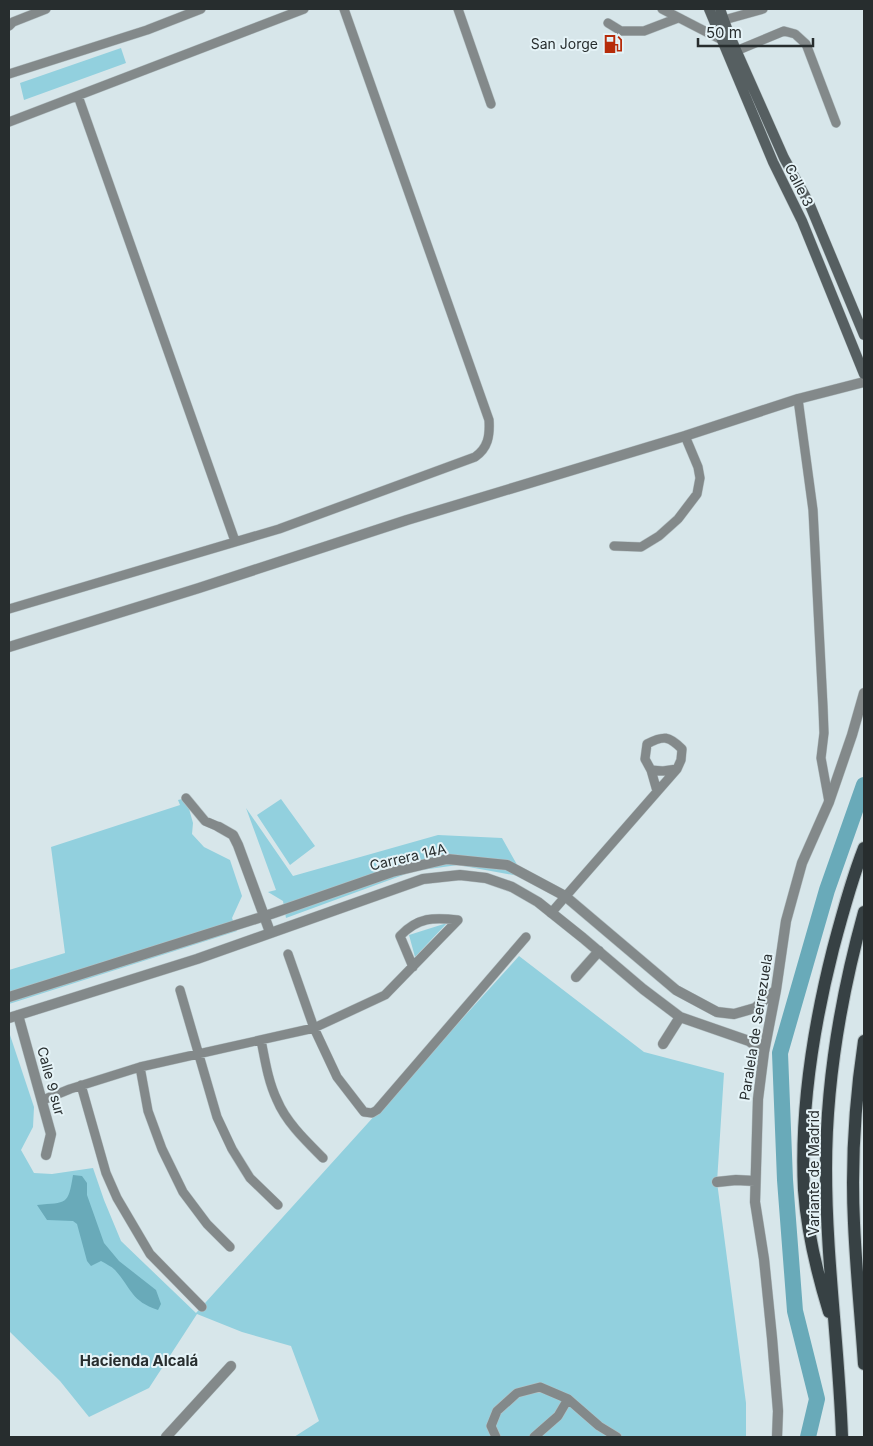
<svg xmlns="http://www.w3.org/2000/svg" width="873" height="1446" viewBox="0 0 873 1446" font-family="Inter,sans-serif">
<rect width="100%" height="100%" fill="#d7e6ea"/>
<!-- green -->
<path fill="#92d0de" d="M 121,48 L 126,63 L 24,100 L 20,83 Z
M 186,798 L 193,823 L 192,834 L 204,847 L 230,860 L 242,896 L 232,918 L 237,931 L 9,1004 L 9,970 L 65,953 L 51,847 L 180,805 L 178,800 Z
M 281,799 L 315,846 L 290,865 L 257,815 Z
M 246,808 L 293,876 L 438,835 L 502,838 L 524,877 L 458,865 L 414,871 L 286,918 L 283,901 L 268,892 L 276,890 Z
M 447,923 L 415,957 L 409,935 Z
M 519,956 L 644,1052 L 724,1073 L 717,1182 L 746,1403 L 746,1437 L 294,1437 L 319,1421 L 291,1346 L 242,1332 L 197,1314 L 149,1388 L 89,1417 L 60,1381 L 9,1331 L 9,1032 L 34,1107 L 33,1127 L 21,1150 L 34,1173 L 52,1174 L 93,1168 L 104,1200 L 121,1241 L 196,1313 Z"/>
<!-- water -->
<path fill="#69aab9" d="M 73,1175 L 82,1176 L 87,1183 L 87,1195 L 104,1243 L 119,1261 L 156,1290 L 161,1304 L 158,1310 C 131,1301 132,1289 115,1270 C 111,1266 106,1264 101,1261 L 91,1266 L 87,1261 L 77,1224 L 73,1221 L 47,1220 L 37,1205 C 67,1202 68,1206 73,1175 Z"/>
<g fill="none" stroke-linecap="round" stroke-linejoin="round">
<!-- canal -->
<path stroke="#69aab9" stroke-width="16" d="M 808,1437 L 817,1399 L 795,1311 L 785,1180 L 780,1053 L 827,890 L 864,785"/>
<!-- service casing -->
<g stroke="#b4c1c4" stroke-width="10">
<path id="service" d="M 458,9 L 491,104
M 662,9 L 722,40
M 724,20 L 763,9
M 608,23 L 621,31 L 644,31 L 678,18
M 9,26 L 13,22 L 46,9
M 736,51 L 784,31 L 795,34 L 806,44 L 836,123
M 9,74 L 147,30 L 201,9
M 78,96 L 235,541
M 9,122 L 304,9
M 798,399 L 813,510 L 823,707 L 824,733 L 821,758 L 829,802
M 614,546 L 641,547 L 659,536 L 678,519 L 697,494 L 700,478 L 698,467 L 685,436
M 9,609 L 279,529 L 475,457 C 488,448 490,436 489,420 L 344,9
M 651,770 L 657,791
M 186,798 L 205,821 L 219,827
M 551,913 L 677,769 L 681,760 L 682,749 C 669,736 664,735 647,744 L 645,759 L 651,770 L 663,771 L 677,769
M 288,954 L 314,1028 L 337,1077 L 364,1112 L 372,1113 L 377,1110 L 526,937
M 180,990 L 217,1117 L 232,1149 L 250,1178 L 278,1205
M 261,1040 C 265,1060 268,1081 277,1100 C 286,1122 306,1141 323,1158
M 140,1067 L 148,1111 L 162,1149 L 183,1192 L 207,1224 L 230,1247
M 81,1085 L 106,1173 L 117,1198 L 150,1254 L 202,1307
M 43,1100 L 70,1089 L 140,1067 L 314,1028 L 385,995 L 458,920 C 434,917 418,917 400,936 L 413,967
M 496,1437 L 491,1426 L 497,1411 L 517,1393 L 540,1387 L 568,1399 L 599,1426 L 617,1437
M 534,1437 L 558,1416 L 568,1399"/>
</g>
<!-- minor casing -->
<g stroke="#b4c1c4" stroke-width="11">
<path id="minor" d="M 9,647 L 199,588 L 407,520 L 685,436 L 798,399 L 864,382
M 219,827 L 233,835 L 238,845 L 270,932
M 576,977 L 599,951
M 9,997 L 271,914 L 392,872 L 447,859 L 507,865 L 565,896 L 676,990 L 717,1012 L 734,1014 L 755,1008 L 776,990
M 18,1015 L 51,1134 L 46,1155
M 9,1018 L 197,959 L 423,879 L 460,875 L 486,878 L 512,887 L 538,902 L 583,938 L 643,989 L 680,1017 L 749,1041 L 764,1052
M 663,1044 L 680,1017
M 717,1182 L 736,1180 L 755,1181
M 166,1437 L 231,1366
M 777,1437 L 778,1411 L 772,1338 L 764,1259 L 755,1202 L 758,1099 L 764,1052 L 776,990 L 786,921 L 802,863 L 829,802 L 852,735 L 864,693"/>
</g>
<!-- secondary casing -->
<g stroke="#b4c1c4" stroke-width="11">
<path id="secondary" d="M 709,9 L 773,162 L 802,221 L 864,374
M 720,9 L 729,34 L 784,158 L 809,203 L 864,335"/>
</g>
<!-- primary casing -->
<g stroke="#b4c1c4" stroke-width="14">
<path id="primary" d="M 864,1041 C 855,1101 851,1162 854,1223 C 856,1270 861,1318 864,1364
M 829,1312 C 817,1273 807,1231 804,1190 C 800,1109 813,1028 833,949 C 842,915 851,881 864,848
M 842,1437 C 839,1348 826,1259 826,1169 C 826,1082 841,995 864,912"/>
</g>
<!-- service -->
<use href="#service" stroke="#83898a" stroke-width="9"/>
<!-- minor -->
<use href="#minor" stroke="#83898a" stroke-width="10"/>
<!-- secondary -->
<use href="#secondary" stroke="#565f61" stroke-width="10"/>
<!-- primary -->
<use href="#primary" stroke="#374144" stroke-width="12"/>
</g>
<!-- icons -->
<defs>
<g id="fuel-bare" transform="scale(1.5)"><path d="M-5.5-6h7V0h2V4h1.3V-2.5L3-4.5l.8-.8L6-3V5H2.5V1h-1V6h-7ZM-4.2-4.7v3.2H.2V-4.7Z" fill="#b62b09" stroke="#e5f3f7" stroke-width="2.5" paint-order="stroke"/></g>
</defs>
<g fill-rule="evenodd">
<use href="#fuel-bare" x="613" y="44"/>
</g>
<g text-anchor="middle" stroke-width="4" stroke-linejoin="round" paint-order="stroke">
<!-- poi labels -->
<g font-size="14" fill="#272d2e" stroke="#e5f3f7" text-anchor="end">
<text x="598" y="49">San Jorge</text>
</g>
<!-- street labels -->
<g font-size="14" fill="#272d2e" stroke="#e5f3f7">
<text transform="translate(799 185) rotate(63)" y="5">Calle 3</text>
<text transform="translate(408 857) rotate(-13)" y="5">Carrera 14A</text>
<text transform="translate(756 1027) rotate(-81)" y="5">Paralela de Serrezuela</text>
<text transform="translate(51 1081) rotate(75)" y="5">Calle 9 sur</text>
<text transform="translate(814 1173) rotate(-90)" y="5">Variante de Madrid</text>
</g>
<!-- neighbourhood labels -->
<g font-size="15" font-weight="bold" fill="#272d2e" stroke="#e5f3f7">
<text x="139" y="1366">Hacienda Alcalá</text>
</g>
</g>
<!-- border -->
<rect width="873" height="1446" fill="none" stroke="#272d2e" stroke-width="20"/>
<!-- scale -->
<path d="M698 38v8h115v-8" fill="none" stroke="#272d2e" stroke-width="2.5"/>
<text x="706" y="38" font-size="15" fill="#272d2e" stroke="#e5f3f7" stroke-width="4" paint-order="stroke">50 m</text>
</svg>
